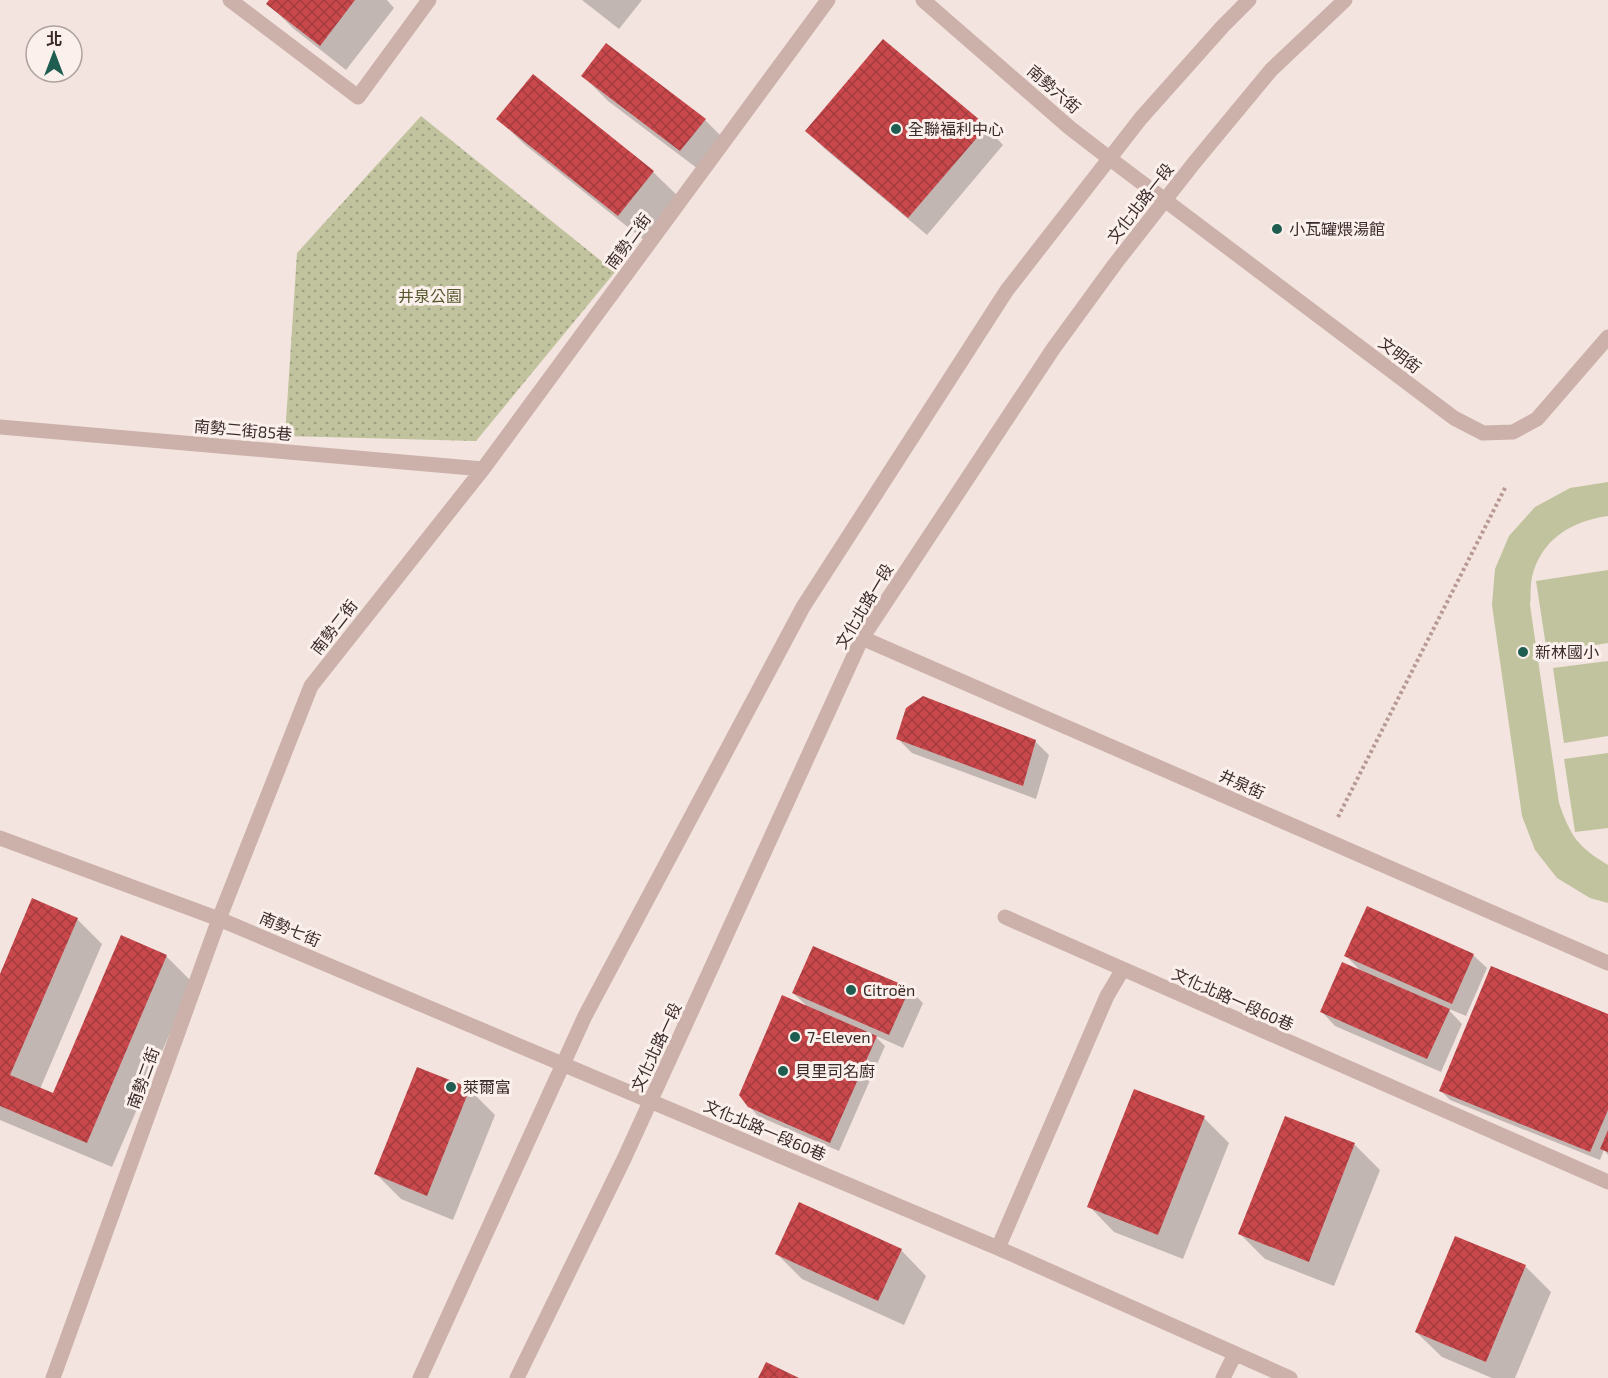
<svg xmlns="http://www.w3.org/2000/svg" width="1608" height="1378" viewBox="0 0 1608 1378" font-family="'Exo 2','Noto Sans TC',sans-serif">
<defs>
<pattern id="grass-dots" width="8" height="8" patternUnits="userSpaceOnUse" patternTransform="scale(1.5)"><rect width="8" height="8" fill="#c1c39e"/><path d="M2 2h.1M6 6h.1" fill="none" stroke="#9e9f81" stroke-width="1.8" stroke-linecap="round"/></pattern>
<pattern id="building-cross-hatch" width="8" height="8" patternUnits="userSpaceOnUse" patternTransform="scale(1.5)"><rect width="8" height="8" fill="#c9484c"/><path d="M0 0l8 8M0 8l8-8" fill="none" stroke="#a43c3f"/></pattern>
</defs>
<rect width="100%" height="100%" fill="#f3e4df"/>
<!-- grass -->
<path fill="url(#grass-dots)" d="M 421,116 L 615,272 L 476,441 L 285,436 L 297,253 Z"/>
<!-- garden -->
<path fill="#c1c39e" d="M 1608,482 L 1608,516 C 1572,521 1541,539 1532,577 C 1530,586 1531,596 1530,605 L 1559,803 C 1571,837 1577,846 1608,865 L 1608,903 L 1590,898 L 1557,878 L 1535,850 L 1522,816 L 1492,605 L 1495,569 L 1509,536 L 1535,507 L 1570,488 Z
M 1608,570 L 1608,643 L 1547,653 L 1536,581 Z
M 1608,661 L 1608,736 L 1564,743 L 1553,668 Z
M 1608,753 L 1608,828 L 1575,832 L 1564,759 Z"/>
<!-- shadow -->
<path fill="#0003" d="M 271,0 L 387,0 L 394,8 L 346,70 L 294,29 L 268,4 Z
M 582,0 L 642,0 L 619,29 Z
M 583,76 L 705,120 L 730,145 L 706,175 L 608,101 Z
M 498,119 L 653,172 L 679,197 L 644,240 L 524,144 Z
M 986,127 L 1003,145 L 927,235 L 825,149 L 807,131 Z
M 898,739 L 1035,741 L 1049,755 L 1036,799 L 912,753 Z
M 77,919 L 102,944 L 40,1089 L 54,1095 L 166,956 L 192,982 L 112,1167 L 0,1120 L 0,978 Z
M 1473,955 L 1487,968 L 1466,1016 L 1447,1008 L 1462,1024 L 1441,1072 L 1335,1026 L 1322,1012 L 1362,972 L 1346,956 Z
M 909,989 L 923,1003 L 903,1048 L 874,1035 L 885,1046 L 839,1151 L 758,1116 L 749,1106 L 809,1008 L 793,993 Z
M 1608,1016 L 1608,1155 L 1604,1150 L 1600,1160 L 1450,1100 L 1441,1091 Z
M 418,1069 L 470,1090 L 495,1115 L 453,1220 L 401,1199 L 376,1174 Z
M 1204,1118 L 1229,1143 L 1183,1259 L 1114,1232 L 1089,1206 Z
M 1286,1118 L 1355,1145 L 1380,1170 L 1334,1286 L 1265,1259 L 1239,1233 Z
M 1456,1238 L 1526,1267 L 1551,1292 L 1515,1378 L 1492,1378 L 1442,1357 L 1416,1332 Z
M 901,1250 L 926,1276 L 904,1325 L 802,1279 L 777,1254 Z"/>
<!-- building -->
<path fill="url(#building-cross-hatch)" d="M 269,0 L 355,0 L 320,46 L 266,4 Z
M 883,39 L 987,126 L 908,218 L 805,131 Z
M 606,43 L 706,119 L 680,151 L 581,76 Z
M 533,74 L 654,171 L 618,216 L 496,119 Z
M 923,696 L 1036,740 L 1023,786 L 896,739 L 906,708 Z
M 32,898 L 78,918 L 10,1075 L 53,1093 L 121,935 L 167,955 L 87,1143 L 0,1106 L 0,974 Z
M 1367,906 L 1474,954 L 1452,1004 L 1344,956 Z
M 813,946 L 910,988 L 889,1035 L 792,993 Z
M 1342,962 L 1450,1009 L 1427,1059 L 1320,1012 Z
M 1491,966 L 1608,1014 L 1608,1110 L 1590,1152 L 1439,1091 Z
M 782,995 L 877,1036 L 830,1143 L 748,1107 L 739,1095 Z
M 417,1067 L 470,1088 L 427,1196 L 374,1174 Z
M 1134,1089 L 1205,1116 L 1158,1235 L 1087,1207 Z
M 1285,1116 L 1355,1143 L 1309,1262 L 1238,1234 Z
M 1608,1130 L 1608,1152 L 1600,1149 Z
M 799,1202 L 902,1249 L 878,1301 L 775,1254 Z
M 1455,1236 L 1526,1265 L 1486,1362 L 1415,1332 Z
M 766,1362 L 799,1378 L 758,1378 Z"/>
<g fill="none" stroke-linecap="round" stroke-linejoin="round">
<!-- path -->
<path stroke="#b89994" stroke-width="4" stroke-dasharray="3 3" stroke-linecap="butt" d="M 1338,817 L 1506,486"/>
<!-- minor -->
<path stroke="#ccb0aa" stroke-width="15" d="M 230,0 L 358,97 L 429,0
M 923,0 L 1070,128 L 1109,158 L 1454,418 L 1483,433 L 1513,432 L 1537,419 L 1608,337
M 0,427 L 483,469
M 862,638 L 1608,963
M 0,838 L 219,919 L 998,1248 L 1290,1378
M 1005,917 L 1123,969
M 998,1248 L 1107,996 L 1123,969 L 1608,1182
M 53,1378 L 219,919 L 311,686 L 483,469 L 828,0
M 420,1378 L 585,1016 L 803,607 L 1007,290 L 1141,118 L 1223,26 L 1249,0
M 517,1378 L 624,1159 L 862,638 L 1053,349 L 1115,264 L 1194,163 L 1271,70 L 1345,0
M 1223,1378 L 1235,1354"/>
</g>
<!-- markers -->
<g fill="#1e5d4f" stroke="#fbf0ec" stroke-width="2">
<circle cx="896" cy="129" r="6"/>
<circle cx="1277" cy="229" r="6"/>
<circle cx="1523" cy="652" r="6"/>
<circle cx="851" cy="990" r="6"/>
<circle cx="795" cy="1037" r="6"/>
<circle cx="783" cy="1071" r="6"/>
<circle cx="451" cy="1087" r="6"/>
</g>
<g text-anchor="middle" stroke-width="6" stroke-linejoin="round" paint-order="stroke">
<!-- street labels -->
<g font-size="16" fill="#3a2a2a" stroke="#fbf0ec">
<text transform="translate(1054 89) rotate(41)" y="6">南勢六街</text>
<text transform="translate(1140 203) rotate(-52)" y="6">文化北路一段</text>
<text transform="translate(628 241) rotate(-54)" y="6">南勢二街</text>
<text transform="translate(1400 355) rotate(37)" y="6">文明街</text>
<text transform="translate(243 430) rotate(5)" y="6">南勢二街85巷</text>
<text transform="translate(864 606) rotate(-59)" y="6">文化北路一段</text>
<text transform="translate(334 627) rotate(-52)" y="6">南勢二街</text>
<text transform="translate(1242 784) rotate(24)" y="6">井泉街</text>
<text transform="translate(290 929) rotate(23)" y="6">南勢七街</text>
<text transform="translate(1233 999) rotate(24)" y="6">文化北路一段60巷</text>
<text transform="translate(656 1047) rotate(-65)" y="6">文化北路一段</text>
<text transform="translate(143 1078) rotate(-70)" y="6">南勢二街</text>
<text transform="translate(765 1130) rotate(23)" y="6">文化北路一段60巷</text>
</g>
<!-- poi labels -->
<g font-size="16" fill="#3a2a2a" stroke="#fbf0ec" text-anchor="start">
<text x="908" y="135">全聯福利中心</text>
<text x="1289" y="235">小瓦罐煨湯館</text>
<text x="1535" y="658">新林國小</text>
<text x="863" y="996">Citroën</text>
<text x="807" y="1043">7-Eleven</text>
<text x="795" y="1077">貝里司名廚</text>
<text x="463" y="1093">萊爾富</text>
</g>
<!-- park labels -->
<g font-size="16" fill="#55592d" stroke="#fbf0ec">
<text x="430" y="302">井泉公園</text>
</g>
</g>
<!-- north arrow -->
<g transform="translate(54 54)"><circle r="28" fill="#fbf0ec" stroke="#aea19e" stroke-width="1.5"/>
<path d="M0-4.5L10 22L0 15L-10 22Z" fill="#1e5d4f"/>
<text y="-9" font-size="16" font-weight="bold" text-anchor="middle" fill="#3a2a2a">北</text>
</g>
</svg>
